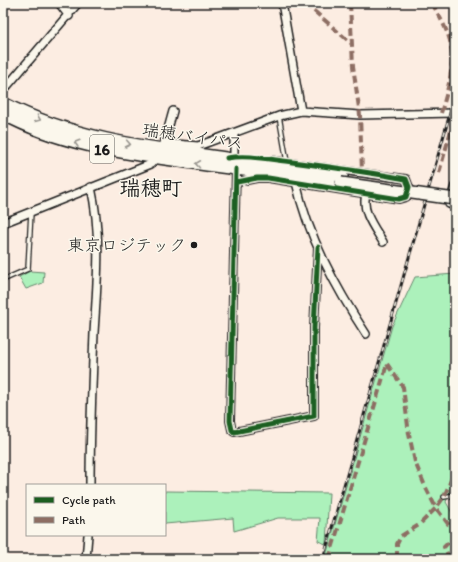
<svg xmlns="http://www.w3.org/2000/svg" width="458" height="562" viewBox="0 0 458 562" font-family="Itim,'Klee One',sans-serif">
<rect width="100%" height="100%" fill="#fcede2"/>
<filter id="ink" filterUnits="userSpaceOnUse"><feTurbulence type="fractalNoise" baseFrequency=".025" numOctaves="2"/><feDisplacementMap in="SourceGraphic" scale="8" xChannelSelector="R" yChannelSelector="G"/><feConvolveMatrix kernelMatrix="1 2 1 2 8 2 1 2 1" color-interpolation-filters="sRGB"/></filter>
<g filter="url(#ink)">
<!-- green -->
<path fill="#acf1bb" stroke="#64866c" d="M 30,271 L 44,272 L 43,283 L 26,289 L 19,277 Z
M 455,274 L 455,477 L 446,502 L 455,518 L 455,559 L 325,559 L 392,326 L 415,277 Z
M 165,491 L 329,493 L 326,544 L 318,541 L 320,518 L 278,518 L 234,531 L 233,518 L 165,524 Z"/>
<g fill="none" stroke-linecap="round" stroke-linejoin="round">
<!-- service casing -->
<g stroke="#1c1c1c" stroke-width="6">
<path id="service" d="M 279,116 L 287,162
M 3,280 L 28,269 L 31,212
M 444,497 L 455,495"/>
</g>
<!-- minor casing -->
<g stroke="#1c1c1c" stroke-width="10">
<path id="minor" d="M 59,3 L 69,16
M 282,3 L 301,111
M 3,91 L 78,3
M 165,143 L 198,146 L 279,116 L 301,111 L 360,115 L 455,113
M 163,147 L 173,111
M 234,157 L 234,134
M 236,169 L 230,421 L 232,430 L 234,432 L 314,416 L 314,328 L 318,247
M 237,182 L 257,178 L 268,178 L 399,199 L 406,197 L 409,187 L 406,179 L 269,160
M 296,182 C 308,237 336,288 366,334
M 455,186 L 449,204 L 455,206
M 366,194 C 361,211 374,227 383,242
M 3,223 L 151,164 L 158,156
M 90,485 C 90,434 92,384 94,333 C 97,284 102,235 91,187
M 86,559 L 88,535"/>
</g>
<!-- trunk casing -->
<g stroke="#1c1c1c" stroke-width="14">
<path id="trunk" d="M 3,103 C 71,138 144,147 219,157 C 260,163 301,170 342,176
M 3,114 C 60,145 123,153 186,162 C 234,169 282,175 330,181"/>
</g>
<!-- service -->
<use href="#service" stroke="#fbf7ec" stroke-width="3.5"/>
<!-- minor -->
<use href="#minor" stroke="#fbf7ec" stroke-width="7"/>
<!-- trunk -->
<use href="#trunk" stroke="#fbf7ec" stroke-width="11"/>
<!-- rail casing -->
<g stroke="#1c1c1c" stroke-width="3">
<path id="rail" d="M 323,559 L 455,96"/>
</g>
<!-- rail -->
<use href="#rail" stroke="#fbf7ec" stroke-width="1.5" stroke-dasharray="4.5" stroke-linecap="butt"/>
<!-- trunk-bridge casing -->
<g stroke="#1c1c1c" stroke-width="14" stroke-linecap="butt">
<path id="trunk-bridge" d="M 341,183 L 455,199"/>
</g>
<!-- trunk-bridge -->
<use href="#trunk-bridge" stroke="#fbf7ec" stroke-width="11"/>
<!-- quiet -->
<path stroke="#8d6e63" stroke-width="4" stroke-dasharray="8 4" stroke-linecap="butt" d="M 305,3 L 352,44
M 350,3 L 353,66 L 360,115 L 362,172
M 432,3 C 439,16 448,30 451,45 C 455,67 447,92 441,113
M 439,173 L 455,116
M 387,364 L 403,387 L 409,434 L 415,462 L 425,486 L 436,508 L 455,533
M 329,559 L 387,364
M 397,559 L 397,544 L 401,536 L 419,525 L 436,508 L 444,497 L 455,470
M 450,559 L 444,547 L 454,537 L 455,534"/>
<!-- cycleway casing -->
<g stroke="#fbf7ec" stroke-width="8">
<path id="cycleway" d="M 227,158 C 247,154 272,160 292,162 C 330,167 368,172 406,179 L 409,187 L 406,197 L 399,199 L 268,178 L 257,178 L 237,182
M 236,169 L 230,421 L 232,430 L 234,432 L 314,416 L 314,328 L 318,247"/>
</g>
<!-- cycleway -->
<use href="#cycleway" stroke="#1b5e20" stroke-width="5"/>
</g>
<!-- one-way arrows -->
<defs><path id="oneway-chevron" d="M-2-3.5L2.5 0L-2 3.5" fill="none" stroke-width="1.6" stroke-linecap="round" stroke-linejoin="round"/></defs>
<g stroke="#97948e">
<use href="#oneway-chevron" transform="translate(38 119) rotate(22)"/>
<use href="#oneway-chevron" transform="translate(77 143) rotate(-164)"/>
<use href="#oneway-chevron" transform="translate(128 144) rotate(11)"/>
<use href="#oneway-chevron" transform="translate(198 164) rotate(-172)"/>
</g>
</g>
<!-- markers -->
<circle fill="#1c1c1c" stroke="#fbf7ec" stroke-width="1.5" cx="194" cy="245" r="4"/>
<g text-anchor="middle" stroke-width="3" stroke-linejoin="round" paint-order="stroke">
<!-- shield labels -->
<rect fill="#fbf7ec" stroke="#5f5e5a" stroke-width="1" x="90" y="135" width="24" height="28" rx="3"/>
<g font-size="16" font-weight="bold" fill="#1c1c1c">
<text x="102" y="155">16</text>
</g>
<!-- street labels -->
<g font-size="17" fill="#1c1c1c" stroke="#fbf7ec">
<text transform="translate(193 136) rotate(8)" y="6">瑞穂バイパス</text>
</g>
<!-- poi labels -->
<g font-size="17" fill="#1c1c1c" stroke="#fbf7ec" text-anchor="end">
<text x="186" y="251">東京ロジテック</text>
</g>
<!-- district labels -->
<g font-size="21" font-weight="bold" fill="#1c1c1c" stroke="#fbf7ec">
<text x="151" y="195">瑞穂町</text>
</g>
</g>
<!-- margin -->
<rect width="458" height="562" fill="none" stroke="#fbf7ec" stroke-width="16"/>
<rect x="8" y="8" width="442" height="546" fill="none" stroke="#1c1c1c" stroke-width="1.5" filter="url(#ink)"/>
<!-- legend -->
<rect x="26" y="484" width="140" height="52" fill="#fbf7ec" stroke="#a29f99"/>
<rect x="34" y="497" width="20" height="6" fill="#1b5e20" stroke="#a29f99"/>
<text x="62" y="504" font-size="12" fill="#1c1c1c">Cycle path</text>
<rect x="34" y="517" width="20" height="6" fill="#8d6e63" stroke="#a29f99"/>
<text x="62" y="524" font-size="12" fill="#1c1c1c">Path</text>
</svg>
